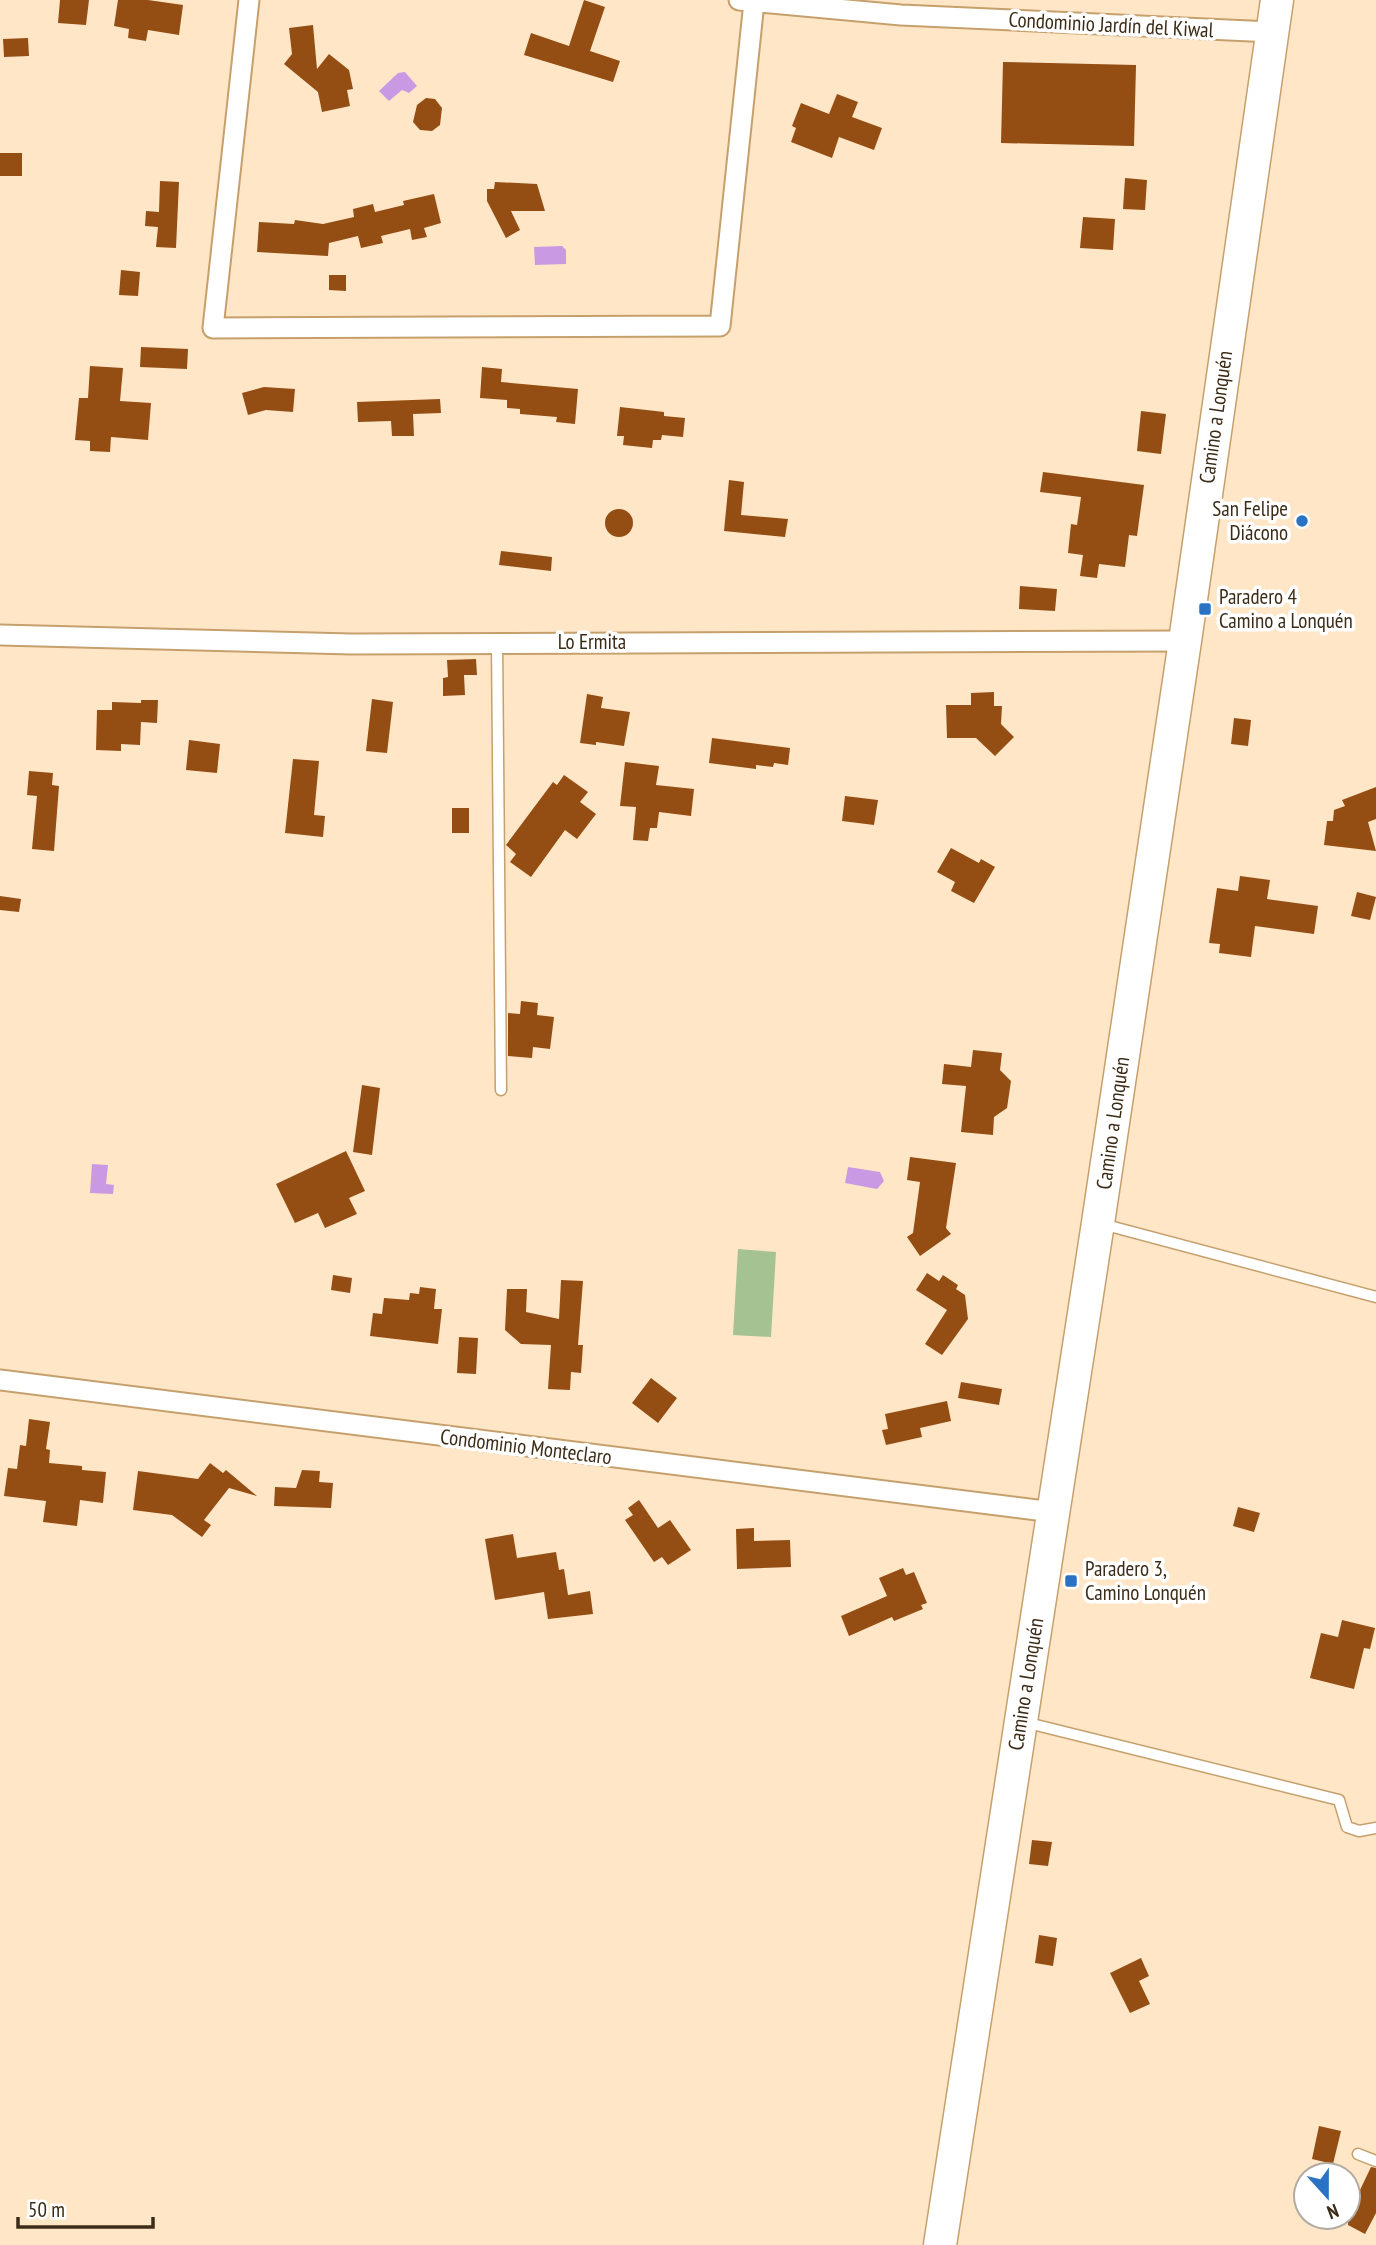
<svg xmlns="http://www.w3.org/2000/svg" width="1376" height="2245" viewBox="0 0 1376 2245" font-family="'PT Sans Narrow',sans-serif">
<rect width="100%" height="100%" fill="#ffe6c7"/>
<!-- green -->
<path fill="#a4c292" d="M 738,1249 L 776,1252 L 771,1337 L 733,1335 Z"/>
<!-- water -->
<path fill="#ca99e3" d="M 405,72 L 417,86 L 409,93 L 402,90 L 389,101 L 379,91 L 398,73 Z
M 562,246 L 566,250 L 566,264 L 535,265 L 534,247 Z
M 92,1164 L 108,1165 L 106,1184 L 114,1185 L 113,1194 L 90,1193 Z
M 848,1167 L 880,1172 L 884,1181 L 877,1189 L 845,1183 Z"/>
<!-- building -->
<path fill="#944d13" d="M 60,0 L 89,0 L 86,25 L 58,23 Z
M 118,0 L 148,0 L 183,5 L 179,35 L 148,30 L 146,41 L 128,38 L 129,29 L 114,26 Z
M 584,0 L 605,7 L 590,51 L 620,61 L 613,82 L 524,55 L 531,33 L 569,46 Z
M 313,25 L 317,69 L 329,54 L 349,70 L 353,89 L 347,90 L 350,106 L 322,112 L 318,92 L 284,64 L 292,54 L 289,28 Z
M 28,38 L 29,56 L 4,57 L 3,39 Z
M 1003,62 L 1136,65 L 1134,146 L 1001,143 Z
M 837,94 L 858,102 L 852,117 L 882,128 L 874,150 L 839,137 L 832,158 L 791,142 L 796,128 L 792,126 L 801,103 L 829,114 Z
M 426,98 L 435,99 L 442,108 L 440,125 L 432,131 L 420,130 L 413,122 L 417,105 Z
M 0,153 L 22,153 L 22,176 L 0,176 Z
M 1125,178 L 1147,180 L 1145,210 L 1123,209 Z
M 160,181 L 179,182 L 176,248 L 156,247 L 158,227 L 145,226 L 146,211 L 159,212 Z
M 495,182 L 537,184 L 545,211 L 511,211 L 520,230 L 506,238 L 487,201 L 487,189 L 494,189 Z
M 434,194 L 441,223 L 424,228 L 427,237 L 412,240 L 410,229 L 381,236 L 383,243 L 361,248 L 358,236 L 329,243 L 328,256 L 257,252 L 259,222 L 294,224 L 295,220 L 323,224 L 354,217 L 353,209 L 373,204 L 375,212 L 404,205 L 403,201 Z
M 1083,217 L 1115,219 L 1113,250 L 1080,248 Z
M 121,270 L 140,272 L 138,296 L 119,295 Z
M 329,275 L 346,275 L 346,291 L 329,290 Z
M 141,347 L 188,349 L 187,369 L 140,367 Z
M 90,366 L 123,368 L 120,401 L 151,403 L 148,440 L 111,437 L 110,452 L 90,451 L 90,441 L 75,440 L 79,398 L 88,398 Z
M 482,367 L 502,369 L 501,382 L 578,389 L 575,424 L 556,422 L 557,417 L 520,414 L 520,409 L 507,408 L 507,400 L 480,398 Z
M 264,387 L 295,389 L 293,412 L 266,410 L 248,415 L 242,393 Z
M 440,399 L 441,413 L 413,414 L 414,436 L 392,436 L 391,421 L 358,422 L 357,402 Z
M 620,407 L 664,412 L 664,416 L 685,418 L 683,437 L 662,435 L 661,440 L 653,440 L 652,448 L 623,445 L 624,436 L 617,436 Z
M 1141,411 L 1166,414 L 1161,454 L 1137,451 Z
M 1043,472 L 1144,485 L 1137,536 L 1129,535 L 1125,567 L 1099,564 L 1097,578 L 1080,576 L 1083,555 L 1068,553 L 1071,524 L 1077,525 L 1081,497 L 1040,492 Z
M 729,480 L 744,482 L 741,515 L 788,519 L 785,537 L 724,531 Z
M605 523a14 14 0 1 1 28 0a14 14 0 1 1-28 0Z
M 501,551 L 552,557 L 551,571 L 499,565 Z
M 1020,586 L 1057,589 L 1055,611 L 1019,609 Z
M 476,659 L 477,675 L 464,675 L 465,695 L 443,696 L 443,678 L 448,677 L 447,660 Z
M 994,692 L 994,706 L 1002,706 L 1001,724 L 1014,737 L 995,756 L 976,738 L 947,738 L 946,705 L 971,705 L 971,693 Z
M 587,694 L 603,697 L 601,708 L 630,712 L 624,746 L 596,742 L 596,745 L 580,743 Z
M 372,699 L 393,702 L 387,753 L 366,751 Z
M 141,700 L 158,700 L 157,723 L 141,722 L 140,745 L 121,744 L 121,751 L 96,750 L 97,710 L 112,710 L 112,702 L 141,703 Z
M 1234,718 L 1251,720 L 1248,746 L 1231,744 Z
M 712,738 L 790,748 L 788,765 L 774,763 L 773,767 L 756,765 L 756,769 L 709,763 Z
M 189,740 L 220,744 L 217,773 L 186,770 Z
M 293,759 L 319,761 L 314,815 L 325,816 L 323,837 L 285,833 Z
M 625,762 L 659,766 L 656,785 L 694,789 L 691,816 L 659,812 L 657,828 L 650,828 L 648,841 L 633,840 L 636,807 L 620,806 Z
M 29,771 L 53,773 L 52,785 L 59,786 L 54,851 L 32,849 L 37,796 L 27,795 Z
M 564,775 L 588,792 L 580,802 L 596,814 L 577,839 L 565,830 L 531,877 L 510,862 L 516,854 L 506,845 L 553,782 L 557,785 Z
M 1376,787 L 1376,819 L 1368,822 L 1376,851 L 1324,845 L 1327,821 L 1333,821 L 1334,810 L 1345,806 L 1342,800 Z
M 845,796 L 878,800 L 874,825 L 842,821 Z
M 452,808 L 469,808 L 469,833 L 452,833 Z
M 951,848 L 979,863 L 981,859 L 995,867 L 974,903 L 951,891 L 955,882 L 937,872 Z
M 1240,876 L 1270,880 L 1267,899 L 1318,906 L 1314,934 L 1255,926 L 1251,957 L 1219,953 L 1220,944 L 1209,943 L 1217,888 L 1238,891 Z
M 1357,892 L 1376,897 L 1370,920 L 1351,916 Z
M 0,896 L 21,899 L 19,912 L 0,910 Z
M 521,1001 L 538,1003 L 537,1015 L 554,1017 L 550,1049 L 533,1047 L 532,1058 L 508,1056 L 508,1013 L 520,1014 Z
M 973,1050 L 1002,1053 L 1000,1070 L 1011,1081 L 1007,1108 L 994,1117 L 993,1135 L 961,1132 L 966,1086 L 942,1084 L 944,1064 L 971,1067 Z
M 362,1085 L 380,1088 L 372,1155 L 353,1152 Z
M 346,1151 L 365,1191 L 349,1198 L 357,1214 L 325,1228 L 318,1213 L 295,1223 L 276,1184 Z
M 910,1157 L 956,1163 L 946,1228 L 951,1234 L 920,1256 L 907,1237 L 913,1233 L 920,1182 L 907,1180 Z
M 927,1273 L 939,1281 L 943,1275 L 958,1285 L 956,1289 L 965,1295 L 968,1319 L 942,1355 L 925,1344 L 947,1310 L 916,1290 Z
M 333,1275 L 352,1278 L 350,1293 L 331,1290 Z
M 561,1280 L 583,1281 L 578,1345 L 583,1345 L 581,1373 L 571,1372 L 570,1390 L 548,1389 L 551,1345 L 521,1344 L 505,1330 L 507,1289 L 527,1289 L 526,1312 L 559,1319 Z
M 420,1287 L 436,1289 L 434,1309 L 442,1309 L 438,1344 L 370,1336 L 373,1313 L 382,1314 L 384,1298 L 409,1300 L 410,1293 L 419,1294 Z
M 459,1337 L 478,1338 L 476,1374 L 457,1373 Z
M 651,1378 L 677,1398 L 658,1423 L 632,1403 Z
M 961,1382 L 1002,1389 L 999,1405 L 958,1398 Z
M 947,1401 L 951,1421 L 920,1428 L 922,1437 L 886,1445 L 882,1430 L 888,1429 L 885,1414 Z
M 29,1419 L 50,1422 L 46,1449 L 50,1450 L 49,1463 L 82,1466 L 82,1470 L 106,1472 L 103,1503 L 80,1500 L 77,1526 L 43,1522 L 46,1501 L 4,1496 L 8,1468 L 17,1469 L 20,1445 L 26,1446 Z
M 210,1463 L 223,1473 L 226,1470 L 257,1496 L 229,1488 L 204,1520 L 211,1525 L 202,1537 L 172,1515 L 133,1510 L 138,1471 L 198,1479 Z
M 302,1470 L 320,1471 L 319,1482 L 333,1483 L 331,1508 L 274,1506 L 275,1487 L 296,1488 Z
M 639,1500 L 658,1528 L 670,1520 L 691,1550 L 668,1565 L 662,1557 L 654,1562 L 625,1520 L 633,1515 L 628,1508 Z
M 1238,1507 L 1260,1513 L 1254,1532 L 1233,1526 Z
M 754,1528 L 754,1541 L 790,1540 L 791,1567 L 737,1569 L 736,1529 Z
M 513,1534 L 517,1558 L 556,1552 L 559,1570 L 564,1569 L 568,1595 L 590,1591 L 593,1614 L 548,1619 L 544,1592 L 495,1600 L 485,1539 Z
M 903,1568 L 906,1575 L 914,1572 L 927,1603 L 921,1605 L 923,1609 L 894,1621 L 892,1617 L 849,1636 L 841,1616 L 887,1596 L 879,1578 Z
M 1342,1620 L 1375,1628 L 1370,1649 L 1364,1648 L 1354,1689 L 1310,1678 L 1321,1633 L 1338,1637 Z
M 1032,1840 L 1052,1842 L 1048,1866 L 1029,1864 Z
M 1039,1935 L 1057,1938 L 1053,1966 L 1035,1963 Z
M 1141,1958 L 1149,1976 L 1139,1981 L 1150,2004 L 1130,2013 L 1110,1973 Z
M 1319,2126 L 1341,2131 L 1333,2164 L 1312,2159 Z
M 1371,2167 L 1376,2168 L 1376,2213 L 1365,2234 L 1348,2225 L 1348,2184 L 1360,2190 Z"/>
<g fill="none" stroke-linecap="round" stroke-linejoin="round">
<!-- service casing -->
<g stroke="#c6a06c" stroke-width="13">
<path id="service" d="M 497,643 L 501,1090
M 1102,1224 L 1376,1297
M 1024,1722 L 1339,1800 L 1347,1827 L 1359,1831 L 1376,1828
M 1358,2154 L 1376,2161"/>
</g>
<!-- minor casing -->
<g stroke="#c6a06c" stroke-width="23">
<path id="minor" d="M 249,0 L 213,328 L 720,326 L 754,2
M 739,0 L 901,15 L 1273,32
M 0,635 L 351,644 L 1185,641
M 0,1380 L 1053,1512"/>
</g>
<!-- primary casing -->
<g stroke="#c6a06c" stroke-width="35">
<path id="primary" d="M 940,2245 L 1098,1223 L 1185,641 L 1277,0"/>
</g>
<!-- service -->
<use href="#service" stroke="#fff" stroke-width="10"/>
<!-- minor -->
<use href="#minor" stroke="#fff" stroke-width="19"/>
<!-- primary -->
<use href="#primary" stroke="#fff" stroke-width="32"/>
</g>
<!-- markers -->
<g fill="#2a72c3" stroke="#fff" stroke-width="2.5">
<circle cx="1302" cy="521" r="7"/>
<rect x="1198" y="602" width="14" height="14" rx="3.5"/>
<rect x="1064" y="1574" width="14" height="14" rx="3.5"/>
</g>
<g text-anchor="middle" stroke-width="7" stroke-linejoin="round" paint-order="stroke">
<!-- street labels -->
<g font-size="21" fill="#3c2c17" stroke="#fff">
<text transform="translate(1111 25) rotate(3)" y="7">Condominio Jardín del Kiwal</text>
<text transform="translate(1216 417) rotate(-82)" y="7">Camino a Lonquén</text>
<text x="592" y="649">Lo Ermita</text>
<text transform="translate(1113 1123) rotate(-82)" y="7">Camino a Lonquén</text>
<text transform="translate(526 1447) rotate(7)" y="7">Condominio Monteclaro</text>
<text transform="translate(1026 1684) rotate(-81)" y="7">Camino a Lonquén</text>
</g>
<!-- poi labels -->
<g font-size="21" fill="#3c2c17" stroke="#fff" text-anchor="start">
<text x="1288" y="516" text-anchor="end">San Felipe<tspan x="1288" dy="24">Diácono</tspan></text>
<text x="1219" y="604">Paradero 4<tspan x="1219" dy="24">Camino a Lonquén</tspan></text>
<text x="1085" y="1576">Paradero 3,<tspan x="1085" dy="24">Camino Lonquén</tspan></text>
</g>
</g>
<!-- north arrow -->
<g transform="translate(1327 2196) rotate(159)"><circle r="33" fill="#ffffff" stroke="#b1aba2" stroke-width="2"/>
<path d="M0-5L12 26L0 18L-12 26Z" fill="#2a72c3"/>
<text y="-10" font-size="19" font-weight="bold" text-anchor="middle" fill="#3c2c17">N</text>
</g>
<!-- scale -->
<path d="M18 2217v10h135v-10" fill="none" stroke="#3c2c17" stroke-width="3.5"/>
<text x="28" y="2217" font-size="21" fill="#3c2c17" stroke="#ffffff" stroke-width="5" paint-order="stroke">50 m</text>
</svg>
